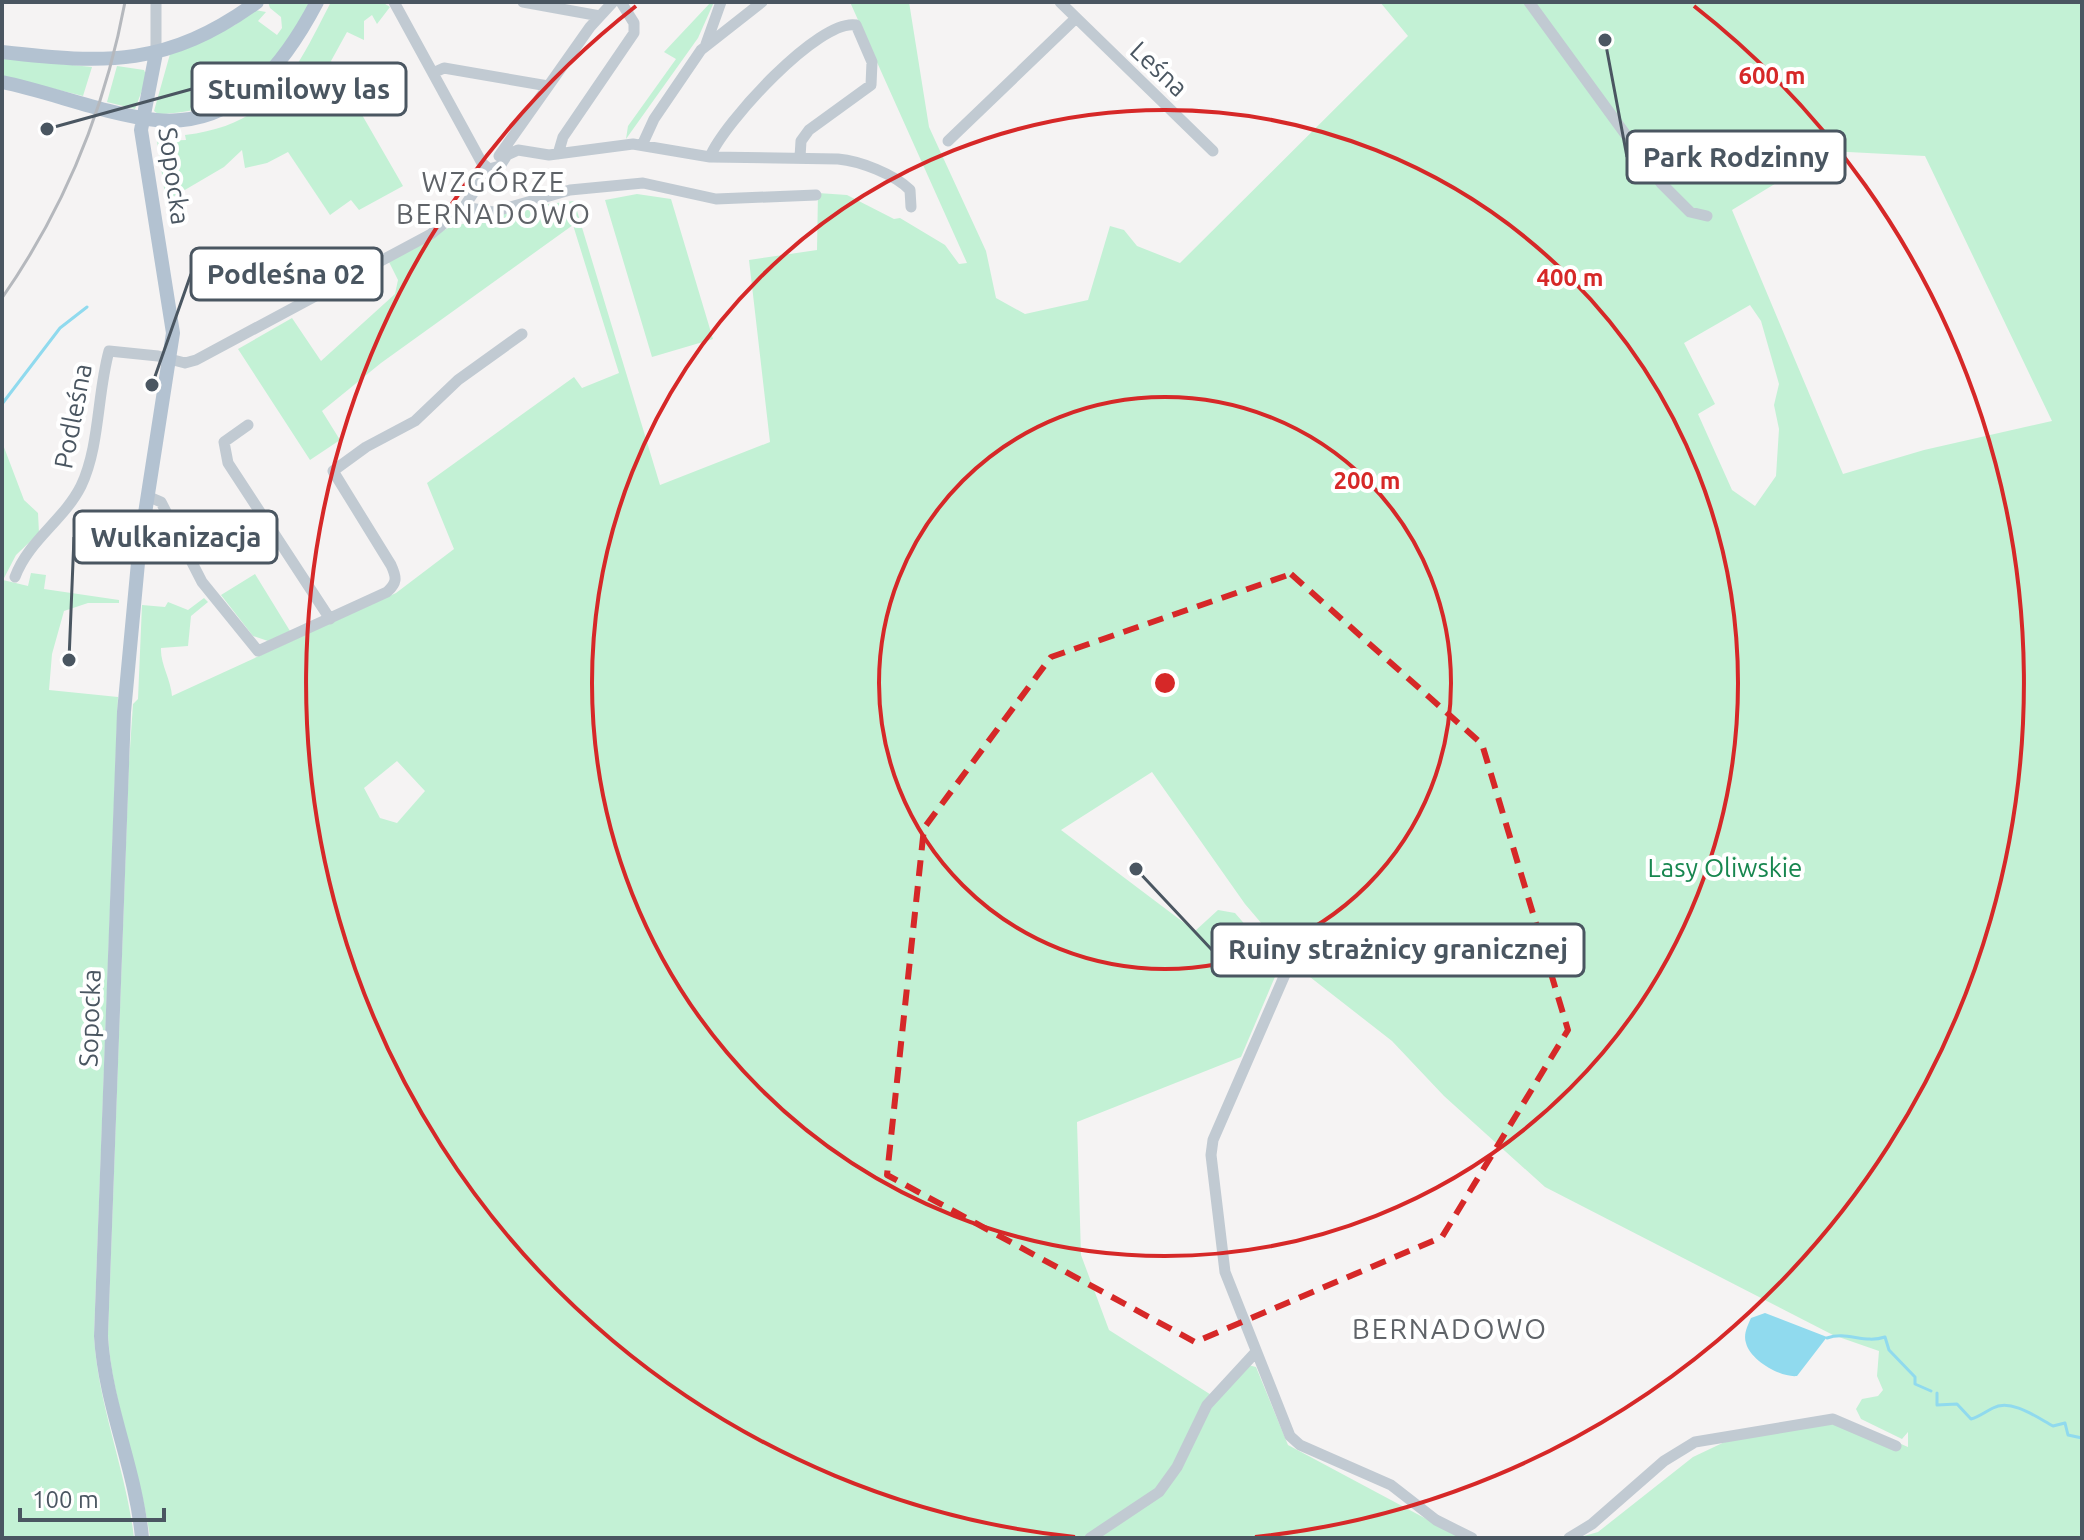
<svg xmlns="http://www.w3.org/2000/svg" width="2084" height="1540" viewBox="0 0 2084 1540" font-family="Ubuntu,sans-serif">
<rect width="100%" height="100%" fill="#f5f3f3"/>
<!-- green -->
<path fill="#c3f1d5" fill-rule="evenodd" d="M 268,2 L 310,2 C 275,72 239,111 158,114 L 154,111 L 170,54 L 235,25 L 255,10 L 266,12 L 258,21 L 277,35 L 282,28 L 281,17 L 270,8 Z
M 331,2 L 382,2 L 390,7 L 377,24 L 372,15 L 364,21 L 364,40 L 347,32 L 331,61 L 403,186 L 359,210 L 351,200 L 330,215 L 288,152 L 267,163 L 245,168 L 242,150 L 224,167 L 166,201 L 157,141 L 186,140 L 185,135 C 274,124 294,73 331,2 Z
M 711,2 L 714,2 L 698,38 L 626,139 L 628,126 L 676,59 L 664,52 Z
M 850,2 L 909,2 L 929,127 L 986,251 L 996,298 L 1025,314 L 1088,300 L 1110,226 L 1124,230 L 1137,246 L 1180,263 L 1408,36 L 1380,2 L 2080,2 L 2082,1538 L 1577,1538 L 1598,1532 L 1693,1457 L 1752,1429 L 1834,1415 L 1908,1447 L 1908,1432 L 1902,1439 L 1861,1419 L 1856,1409 L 1862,1399 L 1878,1396 L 1883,1390 L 1877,1376 L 1879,1351 L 1833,1335 L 1545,1187 L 1444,1096 L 1392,1041 L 1301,970 L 1245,904 L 1152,772 L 1061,830 L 1195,931 L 1218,910 L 1235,913 L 1280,965 L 1241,1057 L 1077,1122 L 1081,1255 L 1109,1330 L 1216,1398 L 1248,1365 L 1256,1367 L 1288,1445 L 1462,1538 L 150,1538 C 141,1469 112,1405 108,1335 L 129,763 L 133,704 L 138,699 L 142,605 L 165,607 L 168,602 L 188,610 L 204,598 L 208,602 L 191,616 L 188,646 L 161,648 C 160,663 171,680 172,696 L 396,593 L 454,549 L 427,483 L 574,377 L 582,388 L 619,373 L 573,225 L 381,363 L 322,411 L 340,440 L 310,460 L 238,349 L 292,318 L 321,361 L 395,294 L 398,280 L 388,260 L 450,227 L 540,205 L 574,201 L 660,485 L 770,442 L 749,260 L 817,250 L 818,193 L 847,195 L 894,219 L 900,218 L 945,245 L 959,264 L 967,263 ZM 1829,151 L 1925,156 L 2052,421 L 1924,450 L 1843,474 L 1732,210 ZM 1750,305 L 1761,321 L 1779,384 L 1774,405 L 1779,429 L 1776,476 L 1755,506 L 1732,490 L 1698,414 L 1715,404 L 1684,343 ZM 397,761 L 425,791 L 397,823 L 380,818 L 364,788 Z
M 2,58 L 92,67 L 83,96 L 2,76 Z
M 117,66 L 144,70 L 147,77 L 135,109 L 107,102 Z
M 637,194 L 671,199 L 713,339 L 652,357 L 605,200 Z
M 2,442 L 24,500 L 38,513 L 39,533 L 16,555 L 3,580 L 28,586 L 31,573 L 46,575 L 44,589 L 119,600 L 119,603 L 88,603 L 64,611 L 52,654 L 49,690 L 118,697 L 94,1336 C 98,1406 126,1469 134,1538 L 2,1538 Z
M 255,574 L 290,631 L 268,641 L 253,636 L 221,595 Z"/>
<!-- water -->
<path fill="#90daee" d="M 1765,1313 L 1827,1337 L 1797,1376 C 1781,1378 1750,1360 1746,1343 C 1743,1334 1748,1325 1751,1318 Z"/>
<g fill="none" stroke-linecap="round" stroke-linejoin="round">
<!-- stream -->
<path stroke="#90daee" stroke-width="3" d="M 2,404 L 60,328 L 87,307
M 1827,1338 C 1847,1331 1864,1344 1885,1337 L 1889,1350 L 1915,1377 L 1915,1384 L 1931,1391
M 1937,1393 L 1937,1405 L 1957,1404 L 1971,1419 C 1979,1417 1985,1412 1993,1408 C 2011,1398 2038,1418 2053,1426 L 2065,1423 L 2068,1435 L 2082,1438
M 2082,1426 L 2082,1429"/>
<!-- minor -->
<path stroke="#c1cad2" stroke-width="11" d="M 523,2 L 600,16
M 1060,2 L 1213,151
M 1529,2 L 1661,183 L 1690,212 L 1707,216
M 706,44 L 721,2
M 156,53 L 156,2
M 433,73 L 444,68 L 548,86
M 948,141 L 1075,19
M 643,143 L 654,119 L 701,50 L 762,2
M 558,154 L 563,137 L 634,33 L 634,23 L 621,2
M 499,156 L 590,27 L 613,2
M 710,157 C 723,124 819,18 856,25 L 872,62 L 871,85 L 809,130 L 801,141 L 800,157
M 489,169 L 500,166 L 507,155 L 518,150 L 549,155 L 633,144 L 710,157 L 838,159 C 860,161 894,174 910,190 L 911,207
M 464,207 L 493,212 L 570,190 L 643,183 L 716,199 L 816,195
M 248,425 L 224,442 L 228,463 L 330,619
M 147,496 L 161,502 L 202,582 L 258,651 L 387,592 C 397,583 397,578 391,565 L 333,471 L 366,447 L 415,421 L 458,380 L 522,334
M 15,577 C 28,541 64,520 81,486 C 100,446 97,394 109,351 L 158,356 L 185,363 L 196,360 L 431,234 L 464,207 L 489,169 L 482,163 L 394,2
M 1293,956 L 1213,1140 L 1211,1155 L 1225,1272 L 1290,1436 L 1300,1445 L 1391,1485 L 1436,1520 L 1472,1538
M 1090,1538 L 1159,1492 L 1177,1467 L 1207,1405 L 1254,1354
M 1569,1538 L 1592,1524 L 1664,1461 L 1695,1442 L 1833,1419 L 1896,1446"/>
<!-- major -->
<path stroke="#b3c2d1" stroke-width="14" d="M 2,52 C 107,64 167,67 257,2
M 2,82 C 51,92 108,115 156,120 C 236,128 284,65 317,2
M 142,1538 C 136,1469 105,1406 101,1336 L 124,712 L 139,552 L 173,333 L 141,130 L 156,53"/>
<!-- rail -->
<path stroke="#b5b8bd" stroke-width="3" d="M 2,298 C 64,209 105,109 125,2"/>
</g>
<!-- marked area -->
<path fill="none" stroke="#d62828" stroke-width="6" stroke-dasharray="16 10" stroke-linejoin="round" d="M 1291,574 L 1482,744 L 1568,1030 L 1442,1237 L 1195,1342 L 887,1175 L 924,828 L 1051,657 Z"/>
<!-- distance rings -->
<g fill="none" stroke="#d62828" stroke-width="4">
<circle cx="1165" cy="683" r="286"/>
<circle cx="1165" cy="683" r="573"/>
<path d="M1075 1537A859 859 0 0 1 636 6M1694 6A859 859 0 0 1 1255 1537"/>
</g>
<g text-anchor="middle" stroke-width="8" stroke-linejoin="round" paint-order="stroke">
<!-- street labels -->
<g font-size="26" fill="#4a5661" stroke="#fff">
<text transform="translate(1159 69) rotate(43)" y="9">Leśna</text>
<text transform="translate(174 176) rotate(82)" y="9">Sopocka</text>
<text transform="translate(73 416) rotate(-79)" y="9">Podleśna</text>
<text transform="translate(90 1018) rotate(-88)" y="9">Sopocka</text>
</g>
<!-- park labels -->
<g font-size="26" fill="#17864f" stroke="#fff">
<text x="1725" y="877">Lasy Oliwskie</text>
</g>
<!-- neighbourhood labels -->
<g font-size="28" letter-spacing="2" fill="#5f6368" stroke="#fff">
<text x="494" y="192">WZGÓRZE<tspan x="494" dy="32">BERNADOWO</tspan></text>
<text x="1450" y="1339">BERNADOWO</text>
</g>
</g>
<circle cx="1165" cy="683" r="12" fill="#d62828" stroke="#fff" stroke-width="4"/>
<g font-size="24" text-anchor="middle" font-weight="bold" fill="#d62828" stroke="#fff" stroke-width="8" stroke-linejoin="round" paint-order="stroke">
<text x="1772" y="84">600 m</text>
<text x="1570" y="286">400 m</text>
<text x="1367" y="489">200 m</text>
</g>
<!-- callouts -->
<path fill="none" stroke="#4a5661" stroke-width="3" d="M47 129L192 89M1605 40L1627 157M152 385L191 274M69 660L74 537M1136 869L1212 950"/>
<g fill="#4a5661" stroke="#fff" stroke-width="3">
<circle cx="47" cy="129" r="8"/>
<circle cx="1605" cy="40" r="8"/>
<circle cx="152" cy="385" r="8"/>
<circle cx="69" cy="660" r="8"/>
<circle cx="1136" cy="869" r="8"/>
</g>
<g fill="#fff" stroke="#4a5661" stroke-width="3">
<rect x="192" y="63" width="214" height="52" rx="8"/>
<rect x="1627" y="131" width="218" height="52" rx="8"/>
<rect x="191" y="248" width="191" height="52" rx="8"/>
<rect x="74" y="511" width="203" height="52" rx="8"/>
<rect x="1212" y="924" width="372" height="52" rx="8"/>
</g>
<g font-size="28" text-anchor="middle" font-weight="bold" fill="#4a5661">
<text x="299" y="99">Stumilowy las</text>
<text x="1736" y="167">Park Rodzinny</text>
<text x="286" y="284">Podleśna 02</text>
<text x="176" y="547">Wulkanizacja</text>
<text x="1398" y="959">Ruiny strażnicy granicznej</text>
</g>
<!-- border -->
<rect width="2084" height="1540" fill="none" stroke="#4a5661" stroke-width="8"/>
<!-- scale -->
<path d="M20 1508v12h144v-12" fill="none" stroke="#4a5661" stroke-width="4"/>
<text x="32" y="1508" font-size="24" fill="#4a5661" stroke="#ffffff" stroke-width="6" paint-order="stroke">100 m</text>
</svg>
